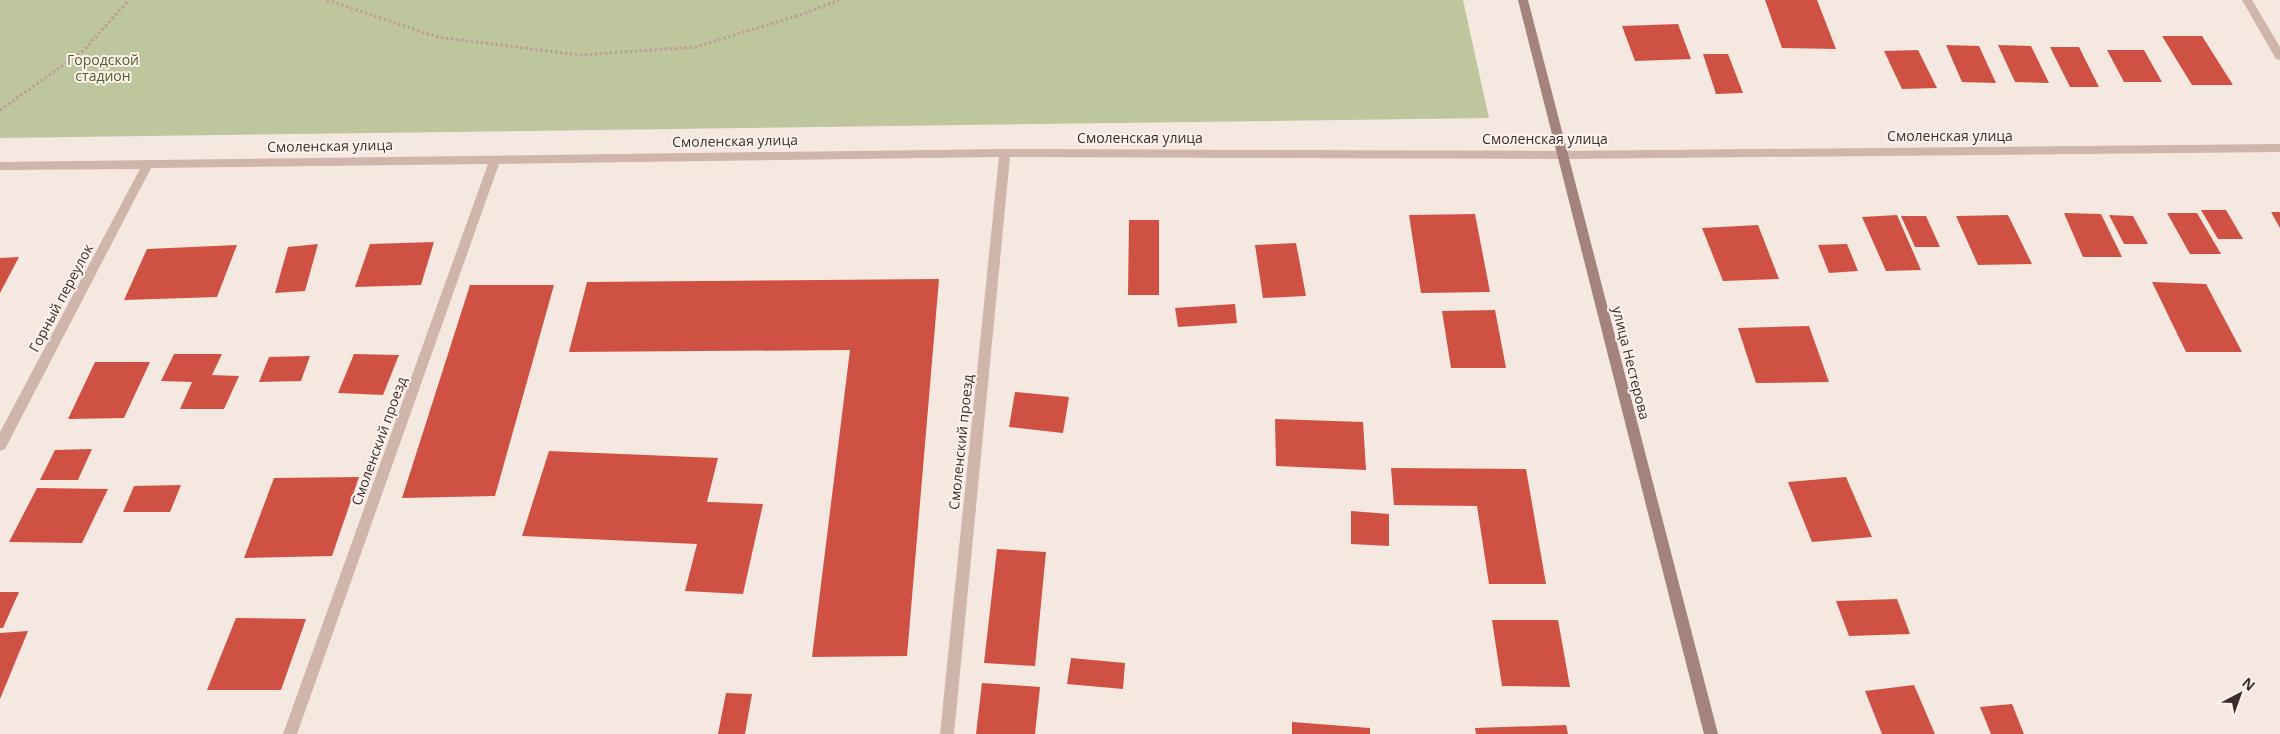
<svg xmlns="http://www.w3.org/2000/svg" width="2280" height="734" viewBox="0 0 2280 734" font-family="'Open Sans',sans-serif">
<rect width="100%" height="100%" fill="#f5e8e0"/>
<!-- green -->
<path fill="#bec69e" d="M 0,0 L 1463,0 L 1489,118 L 0,138 Z"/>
<!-- building -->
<path fill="#cf5143" d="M 1765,0 L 1817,0 L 1836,49 L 1782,48 Z
M 1678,24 L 1691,59 L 1635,61 L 1622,26 Z
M 2162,36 L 2202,36 L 2233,85 L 2192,85 Z
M 1946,45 L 1979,46 L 1996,83 L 1962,82 Z
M 1998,45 L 2031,46 L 2049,83 L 2015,82 Z
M 2050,47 L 2079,47 L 2099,87 L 2070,87 Z
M 1918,50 L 1937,88 L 1902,89 L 1884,51 Z
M 2107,50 L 2144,50 L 2162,82 L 2124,82 Z
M 1703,54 L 1728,54 L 1743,93 L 1716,94 Z
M 2201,210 L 2226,210 L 2243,239 L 2218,239 Z
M 2271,212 L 2280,212 L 2280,228 Z
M 2064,213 L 2101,214 L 2122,257 L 2083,257 Z
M 2167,213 L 2197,213 L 2221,254 L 2190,254 Z
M 1475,214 L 1490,292 L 1421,293 L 1409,215 Z
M 1897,215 L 1921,270 L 1886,271 L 1862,217 Z
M 2008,215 L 2032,264 L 1978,265 L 1956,216 Z
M 2109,215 L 2133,216 L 2148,244 L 2124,244 Z
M 1901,216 L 1926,216 L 1940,247 L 1915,247 Z
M 1129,220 L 1159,220 L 1159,295 L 1128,295 Z
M 1758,225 L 1779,279 L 1723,281 L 1702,228 Z
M 434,242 L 421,285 L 355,287 L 370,244 Z
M 1296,243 L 1306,296 L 1263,298 L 1255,245 Z
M 318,244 L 305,291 L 275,293 L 288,247 Z
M 1847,244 L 1858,271 L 1829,273 L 1818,245 Z
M 237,245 L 217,297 L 124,300 L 147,249 Z
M 19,257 L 0,293 L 0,258 Z
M 939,279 L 907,656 L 812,657 L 850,350 L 569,352 L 587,282 Z
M 2152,282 L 2206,284 L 2242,352 L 2186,352 Z
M 470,285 L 554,285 L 495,496 L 402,498 Z
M 1235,304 L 1237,323 L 1178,327 L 1175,308 Z
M 1495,310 L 1506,368 L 1451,368 L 1442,311 Z
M 1809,326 L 1829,382 L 1756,383 L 1738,328 Z
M 174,354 L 222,354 L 212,375 L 239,376 L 224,409 L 180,409 L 192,382 L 161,381 Z
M 354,354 L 399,355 L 383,395 L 338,393 Z
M 310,356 L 301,381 L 259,382 L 269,357 Z
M 95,362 L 150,362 L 124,418 L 68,419 Z
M 1015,392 L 1069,397 L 1063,433 L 1009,427 Z
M 1275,419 L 1363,422 L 1366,470 L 1276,466 Z
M 92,449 L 78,480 L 40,480 L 55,450 Z
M 549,451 L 718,458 L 707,502 L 763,504 L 743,594 L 685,591 L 697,544 L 522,536 Z
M 1391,468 L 1526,469 L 1546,584 L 1489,584 L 1477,506 L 1394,505 Z
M 359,477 L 332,556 L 244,558 L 274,478 Z
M 1846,477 L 1872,537 L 1812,542 L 1788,482 Z
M 181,485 L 170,512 L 123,512 L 134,486 Z
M 37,488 L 108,489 L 82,543 L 9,542 Z
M 1351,511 L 1389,514 L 1389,546 L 1351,544 Z
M 997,549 L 1046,552 L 1035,666 L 984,663 Z
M 0,592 L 19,592 L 3,628 L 0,628 Z
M 1897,599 L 1910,634 L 1849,636 L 1836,601 Z
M 236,618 L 306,619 L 281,690 L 207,690 Z
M 1492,620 L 1558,620 L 1570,687 L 1502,686 Z
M 28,631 L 0,699 L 0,633 Z
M 1071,658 L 1125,663 L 1123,689 L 1067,684 Z
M 982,683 L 1040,687 L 1035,734 L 976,734 Z
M 1914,685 L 1935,734 L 1882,734 L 1865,691 Z
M 726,693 L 752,694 L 745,734 L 718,734 Z
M 2012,704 L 2024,734 L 1991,734 L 1980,707 Z
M 1292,722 L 1370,728 L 1370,734 L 1292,734 Z
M 1566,725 L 1568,734 L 1476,734 L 1475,728 Z"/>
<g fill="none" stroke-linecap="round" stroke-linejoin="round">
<!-- path -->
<path stroke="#bb9f94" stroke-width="3" stroke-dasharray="2.5 2.5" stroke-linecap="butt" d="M 327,0 L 437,37 L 580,55 L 695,47 L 803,14 L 839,0
M 0,110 L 83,51 L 129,0"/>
<!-- street -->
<path fill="#cfb5aa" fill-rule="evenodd" d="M 2242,0 L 2252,0 L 2280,47 L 2280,60 L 2276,59 Z
M 2280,144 L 2280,152 L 1562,159 L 1010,157 L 954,734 L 940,734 L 999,157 L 499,164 L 297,734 L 283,734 L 488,164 L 151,168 L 5,449 L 0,451 L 0,432 L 140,169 L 0,170 L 0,162 L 1005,149 L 1562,151 Z"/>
<!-- secondary -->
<path fill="#a3837b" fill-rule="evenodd" d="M 1518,0 L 1528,0 L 1718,734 L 1704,734 Z"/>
</g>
<g text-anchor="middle" stroke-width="4" stroke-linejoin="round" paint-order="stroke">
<!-- park labels -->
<g font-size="14" fill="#525c2b" stroke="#fcf3ed">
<text x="103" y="65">Городской<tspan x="103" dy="16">стадион</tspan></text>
</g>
<!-- street labels -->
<g font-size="14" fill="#3c2d2a" stroke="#fcf3ed">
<text x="1950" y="141">Смоленская улица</text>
<text x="1140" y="143">Смоленская улица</text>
<text x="1545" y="144">Смоленская улица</text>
<text transform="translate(735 141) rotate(-1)" y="5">Смоленская улица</text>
<text transform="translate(330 146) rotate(-1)" y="5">Смоленская улица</text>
<text transform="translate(61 298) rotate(-62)" y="5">Горный переулок</text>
<text transform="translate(1631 363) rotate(76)" y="5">улица Нестерова</text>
<text transform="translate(379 441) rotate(-70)" y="5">Смоленский проезд</text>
<text transform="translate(961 442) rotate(-84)" y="5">Смоленский проезд</text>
</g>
</g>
<!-- north arrow -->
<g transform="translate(2240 694) rotate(41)" stroke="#fcf3ed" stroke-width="4" paint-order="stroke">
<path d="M0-4L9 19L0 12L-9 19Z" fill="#3c2d2a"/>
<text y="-8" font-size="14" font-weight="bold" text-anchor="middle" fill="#3c2d2a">N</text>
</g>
</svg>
